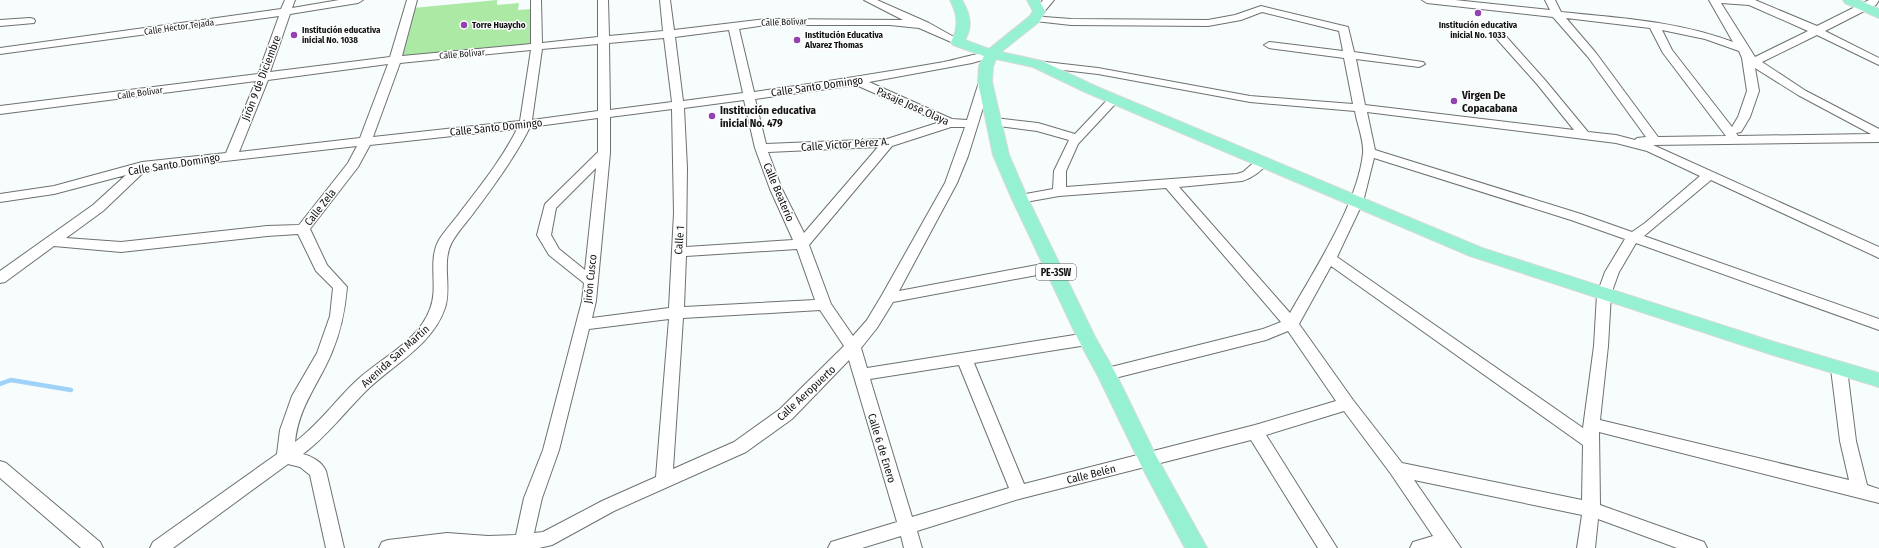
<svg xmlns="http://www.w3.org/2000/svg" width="1879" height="548" viewBox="0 0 1879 548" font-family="'Fira Sans Condensed',sans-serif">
<rect width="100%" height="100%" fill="#f7fcfc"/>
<!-- green -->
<path fill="#ace9a5" d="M 497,0 L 497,5 L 519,3 L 518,10 L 533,9 L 534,45 L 399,58 L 413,8 Z"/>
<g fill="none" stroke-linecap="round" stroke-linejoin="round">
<!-- stream -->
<path stroke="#9fd2f9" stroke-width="4.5" d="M 0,384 L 11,380 L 71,390"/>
<!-- minor casing -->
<g stroke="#6d7171" stroke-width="2">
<path id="minor" d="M 285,0 L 295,0 L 292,8 L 339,0 L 363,0 L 358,3 L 290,14 L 270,72 L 390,57 L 407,0 L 417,0 L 402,56 L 531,44 L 531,0 L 541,0 L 542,43 L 598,37 L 598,0 L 608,0 L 609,36 L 663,31 L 660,0 L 670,0 L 674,30 L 766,19 L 903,20 L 864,0 L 877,0 L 929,23 L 963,42 L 958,45 L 919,28 L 890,25 L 766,25 L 739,29 L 754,92 C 818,83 881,73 944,62 C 954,60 989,50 995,52 L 997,54 L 995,56 L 972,63 L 869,82 L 952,119 L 967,120 L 979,82 L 985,79 L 991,82 L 968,156 L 957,183 L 899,291 L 1053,262 L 1058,264 L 1060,267 L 1058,270 L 1053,272 L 893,302 L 877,328 L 861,348 L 867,368 L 1087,333 L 1092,335 L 1094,339 L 1092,343 L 1087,345 L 974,363 L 1024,484 L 1255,425 L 1336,401 L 1288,331 L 1266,340 L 1107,380 L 1102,378 L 1099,374 L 1102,370 L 1107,368 L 1263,329 L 1281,322 L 1166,188 L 1059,196 L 1020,203 L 1015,202 L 1014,199 L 1015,196 L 1053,189 L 1054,171 L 1069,140 L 1037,131 L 991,125 L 989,122 L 991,119 L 995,118 L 1038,123 L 1075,134 L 1110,97 L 1118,97 L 1120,99 L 1118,101 L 1078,144 L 1066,171 L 1066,187 L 1237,174 L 1243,172 L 1258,159 L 1266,159 L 1268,162 C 1262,171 1252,178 1242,181 L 1179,187 L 1290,313 C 1315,269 1358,203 1363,153 C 1364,140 1357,124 1355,111 L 1250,102 L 1098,74 L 1037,67 L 1031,64 L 1037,61 L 1098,68 L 1250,96 L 1353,104 L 1344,58 L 1269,48 L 1264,45 L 1269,42 L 1343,51 L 1339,31 L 1262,12 L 1241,20 L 1208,26 L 1071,25 L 1035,21 L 1030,18 L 1031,16 L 1071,19 L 1208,20 L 1235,15 L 1261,6 L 1348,27 L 1354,52 L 1423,62 L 1425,64 L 1419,67 L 1356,59 L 1365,105 L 1574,130 L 1537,84 L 1495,37 L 1494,35 L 1495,33 L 1503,33 L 1545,80 L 1588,132 L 1616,135 L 1635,140 L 1637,138 L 1646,137 L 1588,57 L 1553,17 L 1427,3 L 1422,0 L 1455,0 L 1550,10 L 1545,0 L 1555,0 L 1561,12 C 1618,18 1678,21 1733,42 L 1709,0 L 1755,0 L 1817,26 L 1869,0 L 1879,0 L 1876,5 L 1825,31 L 1879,58 L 1879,65 L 1817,35 L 1762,62 L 1806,91 L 1879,129 L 1879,142 L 1653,145 L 1879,247 L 1879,258 L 1711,180 L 1644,236 L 1879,319 L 1879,330 L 1636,243 L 1619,272 L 1611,294 L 1608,346 L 1600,420 L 1849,480 L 1840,441 L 1831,369 L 1834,365 L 1839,363 L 1844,365 L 1847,369 L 1856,441 L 1867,485 L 1879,489 L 1879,503 L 1599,432 L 1600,505 L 1704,542 L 1707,548 L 1677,548 L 1598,519 L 1595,548 L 1577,548 L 1582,515 L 1414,480 L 1461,548 L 1410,548 L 1413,542 L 1433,536 L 1391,474 L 1344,411 L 1266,435 L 1337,548 L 1318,548 L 1251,440 L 1019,499 L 917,531 L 922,548 L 904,548 L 901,536 L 862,548 L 828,548 L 831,542 L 897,522 L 849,360 L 792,419 L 746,452 L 614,511 L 552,545 L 539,548 L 379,548 L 382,542 L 388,540 L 447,533 L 488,536 L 516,535 L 524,498 L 543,450 L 582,301 L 584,283 L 549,255 L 537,235 L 545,204 L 598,152 L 598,118 L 530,127 C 515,157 495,184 475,211 C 468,221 458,231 452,242 C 441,262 452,287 445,308 C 432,346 392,365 365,392 C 344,413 327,436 303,454 C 312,456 322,462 326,471 L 344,548 L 326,548 L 310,475 L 300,467 L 288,464 L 173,548 L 150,548 L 153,542 L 277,454 L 280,430 L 292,396 L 317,353 L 330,316 L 333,288 L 316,271 L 298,234 L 267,236 L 121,252 L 54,246 L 5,282 L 0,283 L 0,271 L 93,205 L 126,175 L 54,194 L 0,202 L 0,194 L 54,186 L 142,162 L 226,153 L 256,81 L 0,114 L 0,106 L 258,74 L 279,16 L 0,54 L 0,48 L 281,9 ZM 1721,3 L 1749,5 L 1808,31 L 1755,57 ZM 1566,18 L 1650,28 L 1663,53 L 1726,136 L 1658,137 L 1596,53 ZM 729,30 L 743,93 L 683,101 L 675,37 ZM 1662,30 L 1705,39 L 1739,51 L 1742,58 L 1747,91 L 1738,117 L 1732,127 L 1672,50 ZM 664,38 L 672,102 L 610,110 L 609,43 ZM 598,44 L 598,111 L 532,120 L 542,49 ZM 531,50 L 520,121 L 373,137 L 400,63 ZM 388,64 L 360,138 L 239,152 L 268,80 ZM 1755,68 L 1798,95 L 1871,134 L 1738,136 L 1736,133 L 1741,132 L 1750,117 L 1759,91 ZM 856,85 L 940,122 L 887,139 L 766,144 L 755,99 ZM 744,100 L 755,148 L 770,189 L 793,240 L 686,247 L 687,168 L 684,108 ZM 672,109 L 674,213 L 669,308 L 592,318 L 596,301 L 610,153 L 610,117 ZM 1367,112 L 1616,143 L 1647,151 L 1700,176 L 1645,223 L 1632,232 L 1581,214 L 1375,150 ZM 951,127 L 965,127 L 945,183 L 882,295 L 867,320 L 853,336 L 831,304 L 809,245 L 892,146 ZM 517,129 C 502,159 481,185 461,211 C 454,221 445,230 439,240 C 427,261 439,287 430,309 C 418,342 379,359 355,382 C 334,402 318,425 295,442 C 299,405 319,384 332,352 C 341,331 345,310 347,287 L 327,265 L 310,229 L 358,167 L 370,145 ZM 357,146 L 348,163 L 299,225 L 267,226 L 121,242 L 66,238 L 103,211 L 146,170 ZM 878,147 L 804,233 L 782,189 L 768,152 ZM 1374,158 L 1571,220 L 1625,239 L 1605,272 L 1597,294 L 1594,346 L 1583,428 L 1337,257 L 1363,202 ZM 596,168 L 585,270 L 559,249 L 551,235 L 556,208 ZM 797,249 L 815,300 L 684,307 L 686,256 ZM 1331,266 L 1583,445 L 1582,500 L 1402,463 L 1353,400 L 1299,324 ZM 820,310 L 844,346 L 780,409 L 734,442 L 673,469 L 683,318 ZM 669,319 L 656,477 L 602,501 L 543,532 L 534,533 L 542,498 L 559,450 L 589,329 ZM 959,365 L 1009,488 L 912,517 L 870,379 Z
M 1043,0 L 1054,0 L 1043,13 L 1035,13 L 1034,11 Z
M 30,18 L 34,19 L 35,21 L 34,23 L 0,26 L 0,20 Z
M 0,461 L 6,463 L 100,542 L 103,548 L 81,548 L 0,478 Z"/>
</g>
<!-- major casing -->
<g stroke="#d9d9d9" stroke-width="2">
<path id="major" d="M 950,0 L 962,0 C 970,14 973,26 965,40 L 989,49 L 1030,16 L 1033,11 L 1027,0 L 1039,0 L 1045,11 L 1040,21 L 1001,52 L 1042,61 L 1095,86 L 1482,248 L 1781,344 L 1879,373 L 1879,387 L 1773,355 L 1470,256 L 1085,92 L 1033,67 L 996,59 L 993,66 L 992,82 L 1009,155 L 1028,199 L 1095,337 L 1116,374 L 1155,454 L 1207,548 L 1185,548 L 1141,465 L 1098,376 L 1078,339 L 1012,199 L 993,155 L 978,82 L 979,66 L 984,56 L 953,45 L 951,42 C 959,27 958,15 950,0 Z
M 1843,0 L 1859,0 L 1879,9 L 1879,18 L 1845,3 Z"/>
</g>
<!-- minor -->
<use href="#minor" fill="#fff" fill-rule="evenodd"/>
<!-- major -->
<use href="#major" fill="#96f1d2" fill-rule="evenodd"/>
</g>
<!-- markers -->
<g fill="#9342b1" stroke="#fff" stroke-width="1.5">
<circle cx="1478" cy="13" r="4"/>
<circle cx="464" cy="25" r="4"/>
<circle cx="294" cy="35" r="4"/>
<circle cx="797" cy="40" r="4"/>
<circle cx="1454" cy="101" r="4"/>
<circle cx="712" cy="116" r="4"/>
</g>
<g text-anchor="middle" stroke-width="3" stroke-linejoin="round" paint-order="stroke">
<!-- far-street labels -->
<g font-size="9" fill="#121313" stroke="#fff">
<text transform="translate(784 22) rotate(-2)" y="3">Calle Bolívar</text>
<text transform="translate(179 27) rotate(-8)" y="3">Calle Héctor Tejada</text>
<text transform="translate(462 54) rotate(-5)" y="3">Calle Bolívar</text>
<text transform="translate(140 93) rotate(-8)" y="3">Calle Bolívar</text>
</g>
<!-- far-poi labels -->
<g font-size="9" font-weight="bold" fill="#121313" stroke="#fff" text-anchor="start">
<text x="472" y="28">Torre Huaycho</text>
<text x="1478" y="28" text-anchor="middle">Institución educativa<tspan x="1478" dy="10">inicial No. 1033</tspan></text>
<text x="302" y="33">Institución educativa<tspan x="302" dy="10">inicial No. 1038</tspan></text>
<text x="805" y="38">Institución Educativa<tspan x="805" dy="10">Alvarez Thomas</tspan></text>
</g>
<!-- shield labels -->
<rect fill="#fff" stroke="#595a5a" stroke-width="1" x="1036" y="264" width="40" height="16" rx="3"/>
<g font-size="10" font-weight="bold" fill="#121313">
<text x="1056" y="276">PE-3SW</text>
</g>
<!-- street labels -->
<g font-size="11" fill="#121313" stroke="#fff">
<text transform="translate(261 78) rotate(-69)" y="4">Jirón 9 de Diciembre</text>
<text transform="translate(817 86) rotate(-8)" y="4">Calle Santo Domingo</text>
<text transform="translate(913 106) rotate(24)" y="4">Pasaje José Olaya</text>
<text transform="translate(496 127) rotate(-6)" y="4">Calle Santo Domingo</text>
<text transform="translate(845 144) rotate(-4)" y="4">Calle Víctor Pérez A.</text>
<text transform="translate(174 164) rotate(-9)" y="4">Calle Santo Domingo</text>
<text transform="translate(779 192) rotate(67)" y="4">Calle Beaterio</text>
<text transform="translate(320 207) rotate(-52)" y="4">Calle Zela</text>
<text transform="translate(679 240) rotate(-86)" y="4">Calle 1</text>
<text transform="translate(590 279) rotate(-84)" y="4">Jirón Cusco</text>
<text transform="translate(395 356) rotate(-42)" y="4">Avenida San Martín</text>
<text transform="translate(806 393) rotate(-43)" y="4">Calle Aeropuerto</text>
<text transform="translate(882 448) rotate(73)" y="4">Calle 6 de Enero</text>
<text transform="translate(1091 474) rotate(-14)" y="4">Calle Belén</text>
</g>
<!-- poi labels -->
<g font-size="11" font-weight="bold" fill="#121313" stroke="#fff" text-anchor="start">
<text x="1462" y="99">Virgen De<tspan x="1462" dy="13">Copacabana</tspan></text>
<text x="720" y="114">Institución educativa<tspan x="720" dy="13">inicial No. 479</tspan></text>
</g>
</g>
</svg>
